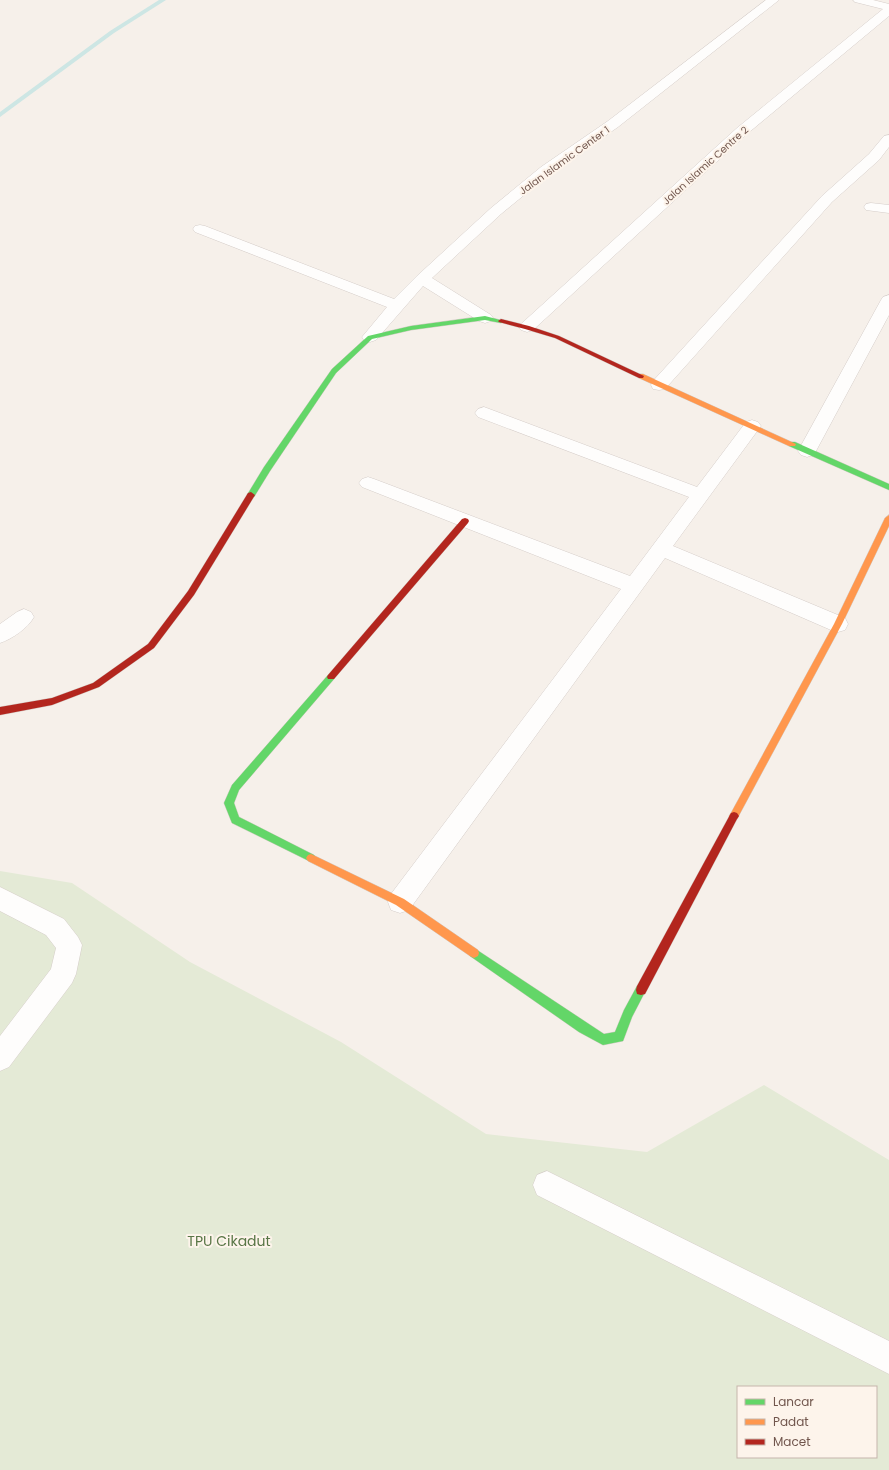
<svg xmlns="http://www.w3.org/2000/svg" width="889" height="1470" viewBox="0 0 889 1470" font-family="Poppins,sans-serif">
<rect width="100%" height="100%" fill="#f6f0ea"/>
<!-- green -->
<path fill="#e4ead6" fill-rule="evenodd" d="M 0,871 L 72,883 L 190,962 L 341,1042 L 486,1134 L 647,1152 L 764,1085 L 889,1160 L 889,1470 L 0,1470 ZM 738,1387 L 876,1387 L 876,1457 L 738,1457 Z"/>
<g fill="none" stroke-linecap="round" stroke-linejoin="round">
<!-- stream -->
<path fill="#cde6e4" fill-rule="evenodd" d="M 159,0 L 166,0 L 114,33 L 0,117 L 0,112 L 110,31 Z"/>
<!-- lane casing -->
<g stroke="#d5cdc9" stroke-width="1">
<path id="lane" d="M 24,609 L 31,612 L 34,617 C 28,628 12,639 0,643 L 0,624 L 17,612 Z
M 547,1171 L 889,1341 L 889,1374 L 537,1195 L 533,1185 L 537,1175 Z"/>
</g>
<!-- street casing -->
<g stroke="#d5cdc9" stroke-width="1">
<path id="street" d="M 766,0 L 779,0 L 618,127 L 551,173 L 501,214 L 432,278 L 491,315 L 493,318 L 491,321 L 485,323 L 479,321 L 423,286 L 376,340 L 370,342 L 364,340 L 362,337 L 387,307 L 195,232 L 193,229 L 195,226 L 200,225 L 205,226 L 394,299 L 417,276 L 491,208 L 541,167 L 608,121 Z
M 853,0 L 873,0 L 889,4 L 889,16 L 747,134 L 533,330 L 527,332 L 521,330 L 519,327 L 521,324 L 737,128 L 883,9 L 855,2 Z
M 889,135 L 889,147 L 879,160 L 832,202 L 665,389 L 659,390 L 653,389 L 651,385 L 653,381 L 822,196 L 869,154 L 884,136 Z
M 871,203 L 889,205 L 889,213 L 866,210 L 864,207 L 866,204 Z
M 889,295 L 889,315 L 816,451 L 813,455 L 807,457 L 801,455 L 798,451 L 881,300 L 883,297 Z
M 484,407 L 697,487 L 746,422 L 752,420 L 758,422 L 761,426 L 758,430 L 673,546 L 845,618 L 848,624 L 845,630 L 838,632 L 831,630 L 665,558 L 409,910 L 400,913 L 391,910 L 388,902 L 391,894 L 621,589 L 362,487 L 359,483 L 362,479 L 368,477 L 374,479 L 630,576 L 689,497 L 478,417 L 475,413 L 478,409 Z
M 0,887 L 64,919 L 78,937 L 82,945 L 76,974 L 72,983 L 9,1067 L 0,1071 L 0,1036 L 51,969 L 56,948 L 46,935 L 0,911 Z"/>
</g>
<!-- fast casing -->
<g stroke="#d4ccc6" stroke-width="1">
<path id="fast" d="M 485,316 L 504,321 L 501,323 L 485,320 L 411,330 L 372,339 L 336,373 L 270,471 L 254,497 L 248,497 L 247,495 L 264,467 L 332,369 L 368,336 L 411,326 Z
M 789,442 L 795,442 L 889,484 L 889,490 L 789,446 Z
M 331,674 L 335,677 L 334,679 L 239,790 L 234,803 L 239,817 L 314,855 L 316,858 L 314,861 L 311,862 L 232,823 L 224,803 L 232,785 L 328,675 Z
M 474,948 L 604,1034 L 615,1032 L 624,1010 L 637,986 L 641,985 L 645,986 L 646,990 L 632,1017 L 623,1041 L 603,1045 L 579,1032 L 470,956 L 469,953 L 470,950 Z"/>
</g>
<!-- slow casing -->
<g stroke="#d4ccc6" stroke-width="1">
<path id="slow" d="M 639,374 L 643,374 L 796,444 L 795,446 L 789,446 L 639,378 Z
M 889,515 L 889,526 L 842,624 L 737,819 L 734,820 L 731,819 L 729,816 L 731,813 L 834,624 L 885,518 Z
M 311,854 L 404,899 L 478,950 L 479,953 L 478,956 L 474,958 L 470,956 L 396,905 L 308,861 L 306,858 L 308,855 Z"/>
</g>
<!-- jam casing -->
<g stroke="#d4ccc6" stroke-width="1">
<path id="jam" d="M 501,319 L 529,326 L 559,336 L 644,376 L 643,378 L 639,378 L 555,338 L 525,329 L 499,322 L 498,321 Z
M 251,492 L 255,495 L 194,595 L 154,648 L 99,687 L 52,705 L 0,715 L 0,707 L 52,698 L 93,683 L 148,644 L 188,591 L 248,493 Z
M 465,518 L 468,519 L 469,521 L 468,523 L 334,679 L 328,679 L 327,677 L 328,675 L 462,519 Z
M 734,812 L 737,813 L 739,816 L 737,819 L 645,994 L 641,995 L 637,994 L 636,990 L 637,986 L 731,813 Z"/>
</g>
<!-- lane -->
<use href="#lane" fill="#fefdfc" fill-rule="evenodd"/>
<!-- street -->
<use href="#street" fill="#fefdfc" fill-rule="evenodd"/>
<!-- fast -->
<use href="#fast" fill="#63d668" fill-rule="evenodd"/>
<!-- slow -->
<use href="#slow" fill="#ff974d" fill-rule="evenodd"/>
<!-- jam -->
<use href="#jam" fill="#b3261e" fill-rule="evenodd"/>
</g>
<g text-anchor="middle" stroke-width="4" stroke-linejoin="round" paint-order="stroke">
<!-- far-street labels -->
<g font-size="10" fill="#71564d" stroke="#fdf4eb">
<text transform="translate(564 160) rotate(-36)" y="4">Jalan Islamic Center 1</text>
<text transform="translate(705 165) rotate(-42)" y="4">Jalan Islamic Centre 2</text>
</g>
<!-- near-park labels -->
<g font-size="14" fill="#597646" stroke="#fdf4eb">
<text x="229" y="1246">TPU Cikadut</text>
</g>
</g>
<!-- legend -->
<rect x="737" y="1386" width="140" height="72" fill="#fdf4eb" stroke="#c5b5ac"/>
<rect x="745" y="1399" width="20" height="6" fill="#63d668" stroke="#c5b5ac"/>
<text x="773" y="1406" font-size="12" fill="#71564d">Lancar</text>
<rect x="745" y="1419" width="20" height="6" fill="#ff974d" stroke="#c5b5ac"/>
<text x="773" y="1426" font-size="12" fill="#71564d">Padat</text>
<rect x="745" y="1439" width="20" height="6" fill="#b3261e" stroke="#c5b5ac"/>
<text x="773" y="1446" font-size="12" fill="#71564d">Macet</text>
</svg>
